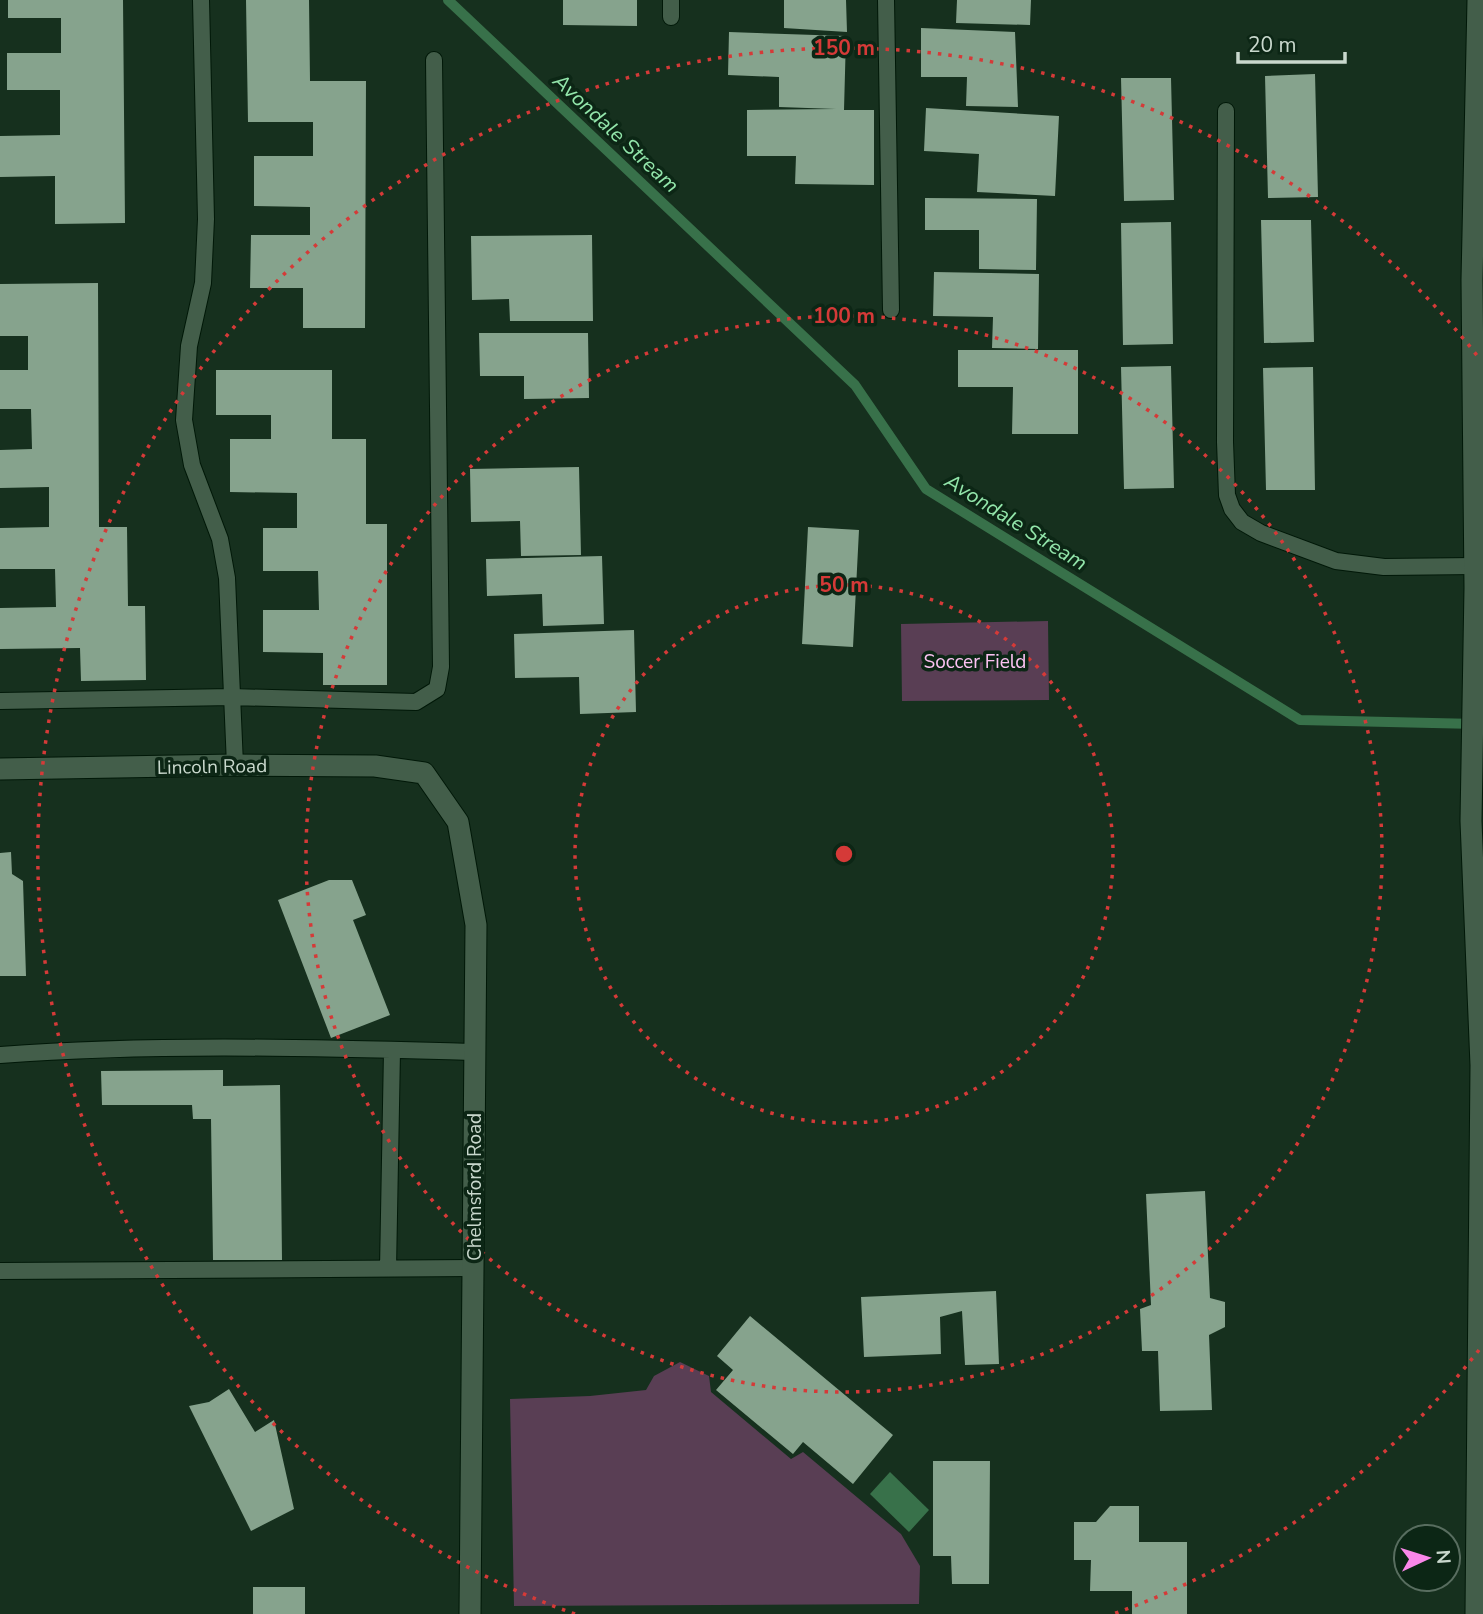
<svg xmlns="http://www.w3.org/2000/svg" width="1483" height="1614" viewBox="0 0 1483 1614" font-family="'Nunito Sans',sans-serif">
<rect width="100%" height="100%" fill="#16301e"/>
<!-- green -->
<path fill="#593e54" d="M 1048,621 L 1049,700 L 902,701 L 901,624 Z
M 680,1362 L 709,1376 L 711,1392 L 791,1459 L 803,1452 L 901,1534 L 920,1566 L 919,1604 L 514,1606 L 510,1399 L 590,1396 L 646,1390 L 654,1376 Z"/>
<!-- water -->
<path fill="#38714a" d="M 890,1472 L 929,1510 L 909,1532 L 870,1494 Z"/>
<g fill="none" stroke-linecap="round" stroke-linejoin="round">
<!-- stream -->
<path stroke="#38714a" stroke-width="10" d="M 448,0 L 855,385 L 926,489 L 1300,720 L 1477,724"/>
</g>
<!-- building -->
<path fill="#86a38d" d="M 8,0 L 123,0 L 125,223 L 55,224 L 55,176 L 0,177 L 0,136 L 60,135 L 60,90 L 7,90 L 7,53 L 61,53 L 61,18 L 8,18 Z
M 246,0 L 309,0 L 310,81 L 366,81 L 365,328 L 303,328 L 303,288 L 250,288 L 251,235 L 310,235 L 310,207 L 254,206 L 254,156 L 313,156 L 313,122 L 248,122 Z
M 563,0 L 637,0 L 637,26 L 563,25 Z
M 784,0 L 846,0 L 847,32 L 784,28 Z
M 957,0 L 1031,0 L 1030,25 L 956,23 Z
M 921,28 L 1015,32 L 1018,107 L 966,106 L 967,77 L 921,77 Z
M 729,32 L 846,36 L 844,110 L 874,110 L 874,185 L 795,184 L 796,156 L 747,156 L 747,110 L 836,109 L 779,107 L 779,77 L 728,75 Z
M 1315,74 L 1318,197 L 1268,198 L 1265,76 Z
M 1121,78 L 1171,78 L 1174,200 L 1124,201 Z
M 926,108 L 1059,116 L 1055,196 L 977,192 L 979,154 L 924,151 Z
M 925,198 L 1037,199 L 1036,270 L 979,269 L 979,230 L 925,230 Z
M 1261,220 L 1311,220 L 1314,342 L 1264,343 Z
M 1171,222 L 1173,344 L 1123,345 L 1121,223 Z
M 592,235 L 593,321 L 510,321 L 509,299 L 472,300 L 471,236 Z
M 934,272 L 1039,274 L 1038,349 L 992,348 L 993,317 L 933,316 Z
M 98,283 L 99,527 L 127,527 L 128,606 L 145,606 L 146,680 L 81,681 L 80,648 L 0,649 L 0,608 L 56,607 L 55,569 L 0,569 L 0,528 L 49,527 L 49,487 L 0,488 L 0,450 L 32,449 L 31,409 L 0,409 L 0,370 L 28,370 L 28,336 L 0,336 L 0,284 Z
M 479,333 L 588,333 L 589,398 L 524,399 L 524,376 L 480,376 Z
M 958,350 L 1078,350 L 1078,434 L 1012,434 L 1013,387 L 958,387 Z
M 1171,366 L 1174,488 L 1124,489 L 1121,367 Z
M 1313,367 L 1315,490 L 1266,490 L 1263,368 Z
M 216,370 L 332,370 L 332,439 L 366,439 L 366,524 L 387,524 L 387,685 L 323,685 L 323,653 L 263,652 L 263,610 L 319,610 L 318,571 L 263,571 L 263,528 L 297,528 L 297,493 L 230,492 L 230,439 L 271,439 L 271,415 L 216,415 Z
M 579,467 L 581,555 L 521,556 L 520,521 L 471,522 L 470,469 Z
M 808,527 L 859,530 L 853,647 L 802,644 Z
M 602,556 L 604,624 L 543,626 L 542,594 L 487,596 L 486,559 Z
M 634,630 L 636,712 L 580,714 L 579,677 L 515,678 L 514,634 Z
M 11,852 L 12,874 L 23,881 L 26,976 L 0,976 L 0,853 Z
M 329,880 L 352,880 L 366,915 L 353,920 L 390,1015 L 331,1038 L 278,900 Z
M 223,1070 L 223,1086 L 280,1085 L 282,1260 L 213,1260 L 211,1119 L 193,1119 L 192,1105 L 102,1105 L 101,1071 Z
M 1205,1191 L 1210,1298 L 1225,1302 L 1225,1327 L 1209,1335 L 1212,1410 L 1160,1411 L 1158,1351 L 1142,1351 L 1140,1309 L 1151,1305 L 1146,1194 Z
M 996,1291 L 999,1364 L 965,1365 L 962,1311 L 940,1317 L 941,1354 L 864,1357 L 861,1297 Z
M 750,1316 L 893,1435 L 853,1484 L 803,1442 L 793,1454 L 716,1390 L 733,1370 L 717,1356 Z
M 229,1389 L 255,1432 L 274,1420 L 294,1509 L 251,1531 L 189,1406 L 209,1402 Z
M 933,1461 L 990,1461 L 989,1584 L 952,1584 L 951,1556 L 933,1556 Z
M 1110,1506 L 1139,1506 L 1139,1542 L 1187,1542 L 1187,1614 L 1132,1614 L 1132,1591 L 1090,1591 L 1091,1560 L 1074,1560 L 1074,1522 L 1096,1522 Z
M 253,1587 L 305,1587 L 305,1614 L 253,1614 Z"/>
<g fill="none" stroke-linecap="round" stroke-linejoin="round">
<!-- service casing -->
<g stroke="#011808" stroke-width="18">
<path id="service" d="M 201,0 L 206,219 L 203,283 L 189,346 L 184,420 L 192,465 L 220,539 L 227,578 L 235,765
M 671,0 L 671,17
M 886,0 L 891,310
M 1226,111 L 1225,442 L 1227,495 L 1232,509 L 1242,522 L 1261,533 L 1336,561 L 1384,567 L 1475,566
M 0,701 L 232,697 L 416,702 L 437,689 L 441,667 L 434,60
M 0,1055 C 158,1043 317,1048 475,1052
M 388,1269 L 392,1051
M 0,1271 L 473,1268"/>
</g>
<!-- minor casing -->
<g stroke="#011808" stroke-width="23">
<path id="minor" d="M 0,769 L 235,765 L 375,766 L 424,773 L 458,822 L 476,925 L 470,1614
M 1476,1614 L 1481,1065 L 1471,821 L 1475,588 L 1472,280 L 1478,0"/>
</g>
<!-- service -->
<use href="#service" stroke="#435e4a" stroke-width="16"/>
<!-- minor -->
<use href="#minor" stroke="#435e4a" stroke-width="21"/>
</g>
<!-- distance rings -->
<g fill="none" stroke="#d53a38" stroke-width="3.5" stroke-dasharray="3.5 7">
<circle cx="844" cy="854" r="269"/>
<circle cx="844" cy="854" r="538"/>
<path d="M1479 1350A806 806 0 0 1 1113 1614M575 1614A806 806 0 1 1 1479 358"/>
</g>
<g text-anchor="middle" stroke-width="7" stroke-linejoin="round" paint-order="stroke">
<!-- park labels -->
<g font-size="19" fill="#fdc2f3" stroke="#0c2615">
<text x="975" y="668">Soccer Field</text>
</g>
<!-- street labels -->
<g font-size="19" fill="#c9d8cd" stroke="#0c2615">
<text transform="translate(212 766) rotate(-1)" y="7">Lincoln Road</text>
<text transform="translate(474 1187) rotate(-90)" y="7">Chelmsford Road</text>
</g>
<!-- water labels -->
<g font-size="21" font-style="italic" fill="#93e6ab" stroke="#0c2615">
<text transform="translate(616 133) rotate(43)" y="7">Avondale Stream</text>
<text transform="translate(1016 522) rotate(32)" y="7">Avondale Stream</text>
</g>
</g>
<circle cx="844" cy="854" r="10" fill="#d53a38" stroke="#0c2615" stroke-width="3.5"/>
<g font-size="21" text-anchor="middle" font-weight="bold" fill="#d53a38" stroke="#0c2615" stroke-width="7" stroke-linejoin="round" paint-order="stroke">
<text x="844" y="55">150 m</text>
<text x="844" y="323">100 m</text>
<text x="844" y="592">50 m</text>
</g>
<!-- north arrow -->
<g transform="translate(1427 1558) rotate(86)"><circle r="33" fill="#0c2615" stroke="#586d5f" stroke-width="2"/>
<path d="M0-5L12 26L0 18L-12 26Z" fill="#f987e9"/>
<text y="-10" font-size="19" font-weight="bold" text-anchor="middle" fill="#c9d8cd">N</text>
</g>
<!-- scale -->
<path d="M1238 52v10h107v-10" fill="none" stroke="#c9d8cd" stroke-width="3.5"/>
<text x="1248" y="52" font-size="21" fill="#c9d8cd" stroke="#0c2615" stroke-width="5" paint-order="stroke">20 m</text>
</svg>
